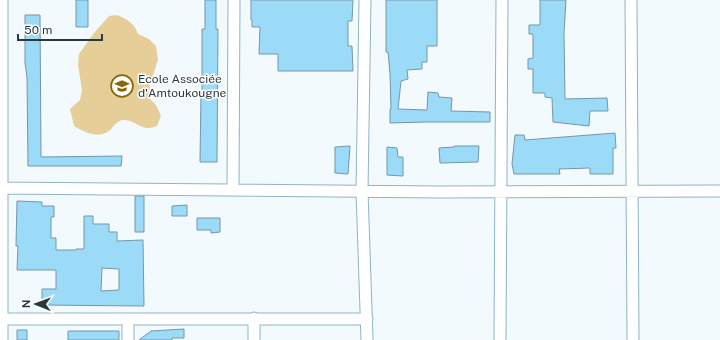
<svg xmlns="http://www.w3.org/2000/svg" width="720" height="340" viewBox="0 0 720 340" font-family="'Public Sans',sans-serif">
<rect width="100%" height="100%" fill="#f2fafd"/>
<!-- green -->
<path fill="#e6ce98" d="M 117,15 C 128,20 134,23 138,34 L 149,39 L 156,46 L 158,60 L 150,84 L 149,98 L 156,105 L 161,116 L 157,126 C 154,127 151,128 148,128 C 140,128 133,120 124,120 C 116,120 114,127 109,131 C 97,139 84,132 74,126 L 70,109 L 80,100 L 82,90 L 78,65 L 79,54 L 94,33 L 109,16 Z"/>
<!-- building -->
<path fill="#9cdbf8" stroke="#7397a8" fill-rule="evenodd" d="M 76,0 L 88,0 L 88,27 L 76,27 Z
M 205,0 L 216,0 L 216,29 L 218,29 L 217,162 L 200,162 L 201,92 L 202,92 L 202,29 L 205,29 Z
M 251,0 L 353,0 L 352,21 L 348,21 L 348,46 L 352,46 L 353,71 L 278,71 L 278,54 L 259,54 L 260,27 L 252,27 L 252,20 L 251,20 Z
M 386,0 L 437,0 L 437,46 L 427,46 L 427,62 L 422,62 L 422,69 L 407,70 L 408,79 L 401,81 L 398,109 L 427,110 L 428,92 L 438,93 L 439,97 L 452,98 L 451,111 L 490,112 L 490,122 L 426,122 L 390,123 L 390,109 L 391,109 L 390,74 L 388,52 L 386,52 Z
M 540,0 L 566,0 L 564,33 L 565,99 L 607,98 L 608,111 L 590,111 L 589,126 L 553,122 L 552,98 L 545,97 L 545,93 L 533,93 L 533,69 L 528,69 L 528,59 L 533,58 L 533,34 L 529,34 L 529,25 L 540,25 Z
M 25,15 L 40,15 L 41,157 L 122,156 L 121,166 L 28,166 L 27,77 L 25,63 Z
M 615,133 L 616,148 L 613,148 L 613,174 L 590,174 L 590,168 L 559,169 L 560,174 L 514,174 L 512,164 L 515,135 L 524,135 L 525,140 Z
M 350,146 L 348,174 L 335,173 L 335,147 Z
M 454,146 L 479,146 L 478,162 L 440,163 L 439,148 L 454,147 Z
M 387,147 L 397,148 L 398,157 L 403,157 L 403,176 L 387,175 Z
M 135,196 L 144,196 L 144,232 L 135,232 Z
M 17,201 L 42,202 L 42,206 L 54,206 L 54,217 L 51,217 L 51,238 L 56,238 L 56,250 L 76,250 L 76,249 L 84,249 L 84,216 L 93,216 L 93,224 L 109,224 L 109,232 L 117,232 L 117,241 L 143,240 L 144,306 L 42,305 L 42,289 L 56,289 L 56,270 L 17,270 L 18,246 L 16,246 ZM 102,268 L 119,269 L 119,290 L 101,291 Z
M 187,205 L 187,216 L 172,216 L 172,206 Z
M 197,218 L 220,218 L 220,232 L 211,233 L 211,230 L 197,230 Z
M 184,329 L 184,338 L 172,338 L 172,340 L 139,340 L 151,331 Z
M 17,330 L 27,330 L 27,340 L 17,340 Z
M 68,331 L 119,331 L 119,340 L 68,340 Z"/>
<g fill="none" stroke-linecap="round" stroke-linejoin="round">
<!-- minor casing -->
<g stroke="#8fb4c5" stroke-width="13">
<path id="minor" d="M 2,0 L 2,340
M 365,0 L 362,191 L 367,340
M 631,0 L 633,340
M 0,188 L 439,192 L 720,191
M 233,190 L 234,0
M 2,319 L 367,319
M 128,340 L 128,319
M 254,340 L 254,318
M 500,340 L 502,0"/>
</g>
<!-- minor -->
<use href="#minor" stroke="#fff" stroke-width="11"/>
</g>
<!-- icons -->
<defs>
<g id="school-ring" transform="scale(1.15)"><circle r="9.5" fill="#fff" stroke="#886805" stroke-width="1.5"/><path d="M0-5L7-2L0 1L-7-2ZM-4 1L0 2.5L4 1V4Q0 6-4 4Z" fill="#886805"/></g>
</defs>
<g fill-rule="evenodd">
<use href="#school-ring" x="122" y="86"/>
</g>
<g text-anchor="middle" stroke-width="3" stroke-linejoin="round" paint-order="stroke">
<!-- poi labels -->
<g font-size="12" fill="#2a3940" stroke="#fff" text-anchor="start">
<text x="138" y="83">Ecole Associée<tspan x="138" dy="14">d'Amtoukougne</tspan></text>
</g>
</g>
<!-- north arrow -->
<g transform="translate(36 304) rotate(271)" stroke="#ffffff" stroke-width="3" paint-order="stroke">
<path d="M0-3L7 15L0 10L-7 15Z" fill="#2a3940"/>
<text y="-6" font-size="11" font-weight="bold" text-anchor="middle" fill="#2a3940">N</text>
</g>
<!-- scale -->
<path d="M18 34v6h84v-6" fill="none" stroke="#2a3940" stroke-width="2"/>
<text x="24" y="34" font-size="12" fill="#2a3940" stroke="#ffffff" stroke-width="3" paint-order="stroke">50 m</text>
</svg>
